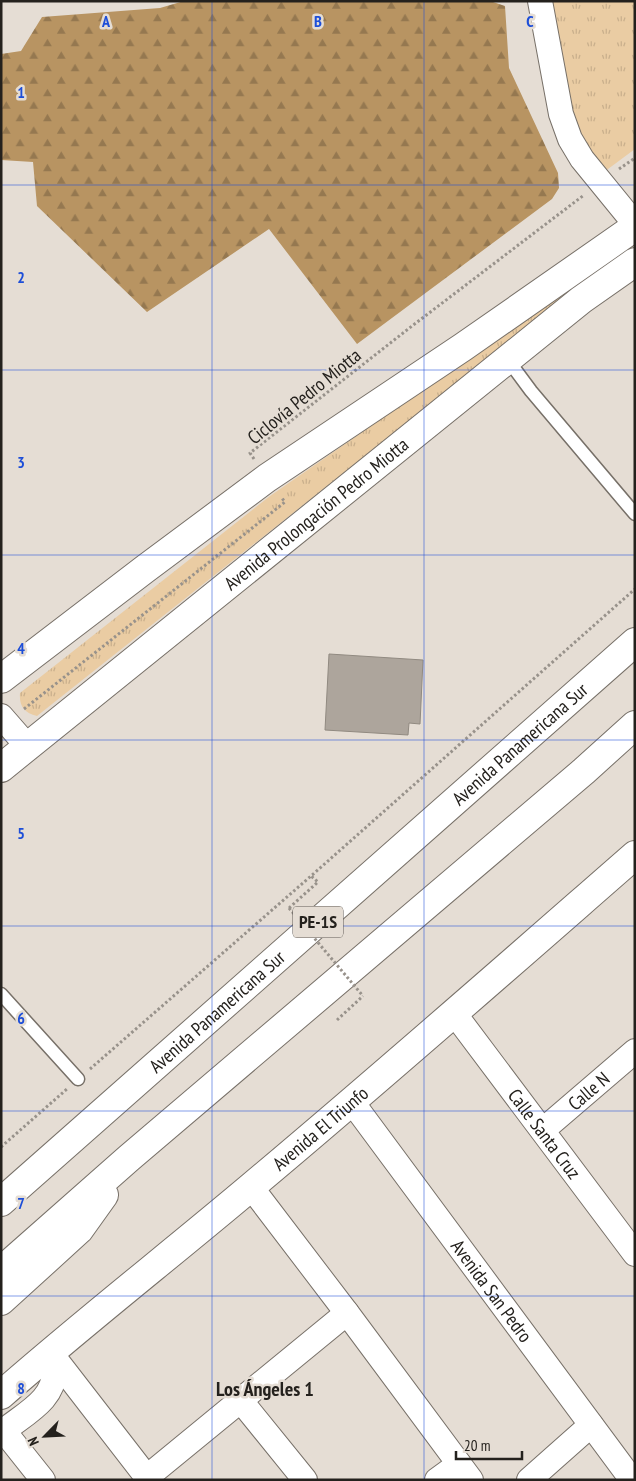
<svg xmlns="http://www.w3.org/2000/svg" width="636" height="1481" viewBox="0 0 636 1481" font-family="'PT Sans Narrow',sans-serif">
<defs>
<pattern id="grass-tufts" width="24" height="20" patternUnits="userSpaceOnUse" patternTransform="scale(1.25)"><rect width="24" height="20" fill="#eacca3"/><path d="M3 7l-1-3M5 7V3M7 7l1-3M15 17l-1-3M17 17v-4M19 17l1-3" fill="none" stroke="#c9af8c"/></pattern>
<pattern id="forest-firs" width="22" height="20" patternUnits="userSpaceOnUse" patternTransform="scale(1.25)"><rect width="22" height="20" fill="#b89462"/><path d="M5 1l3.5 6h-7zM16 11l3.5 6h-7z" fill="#957850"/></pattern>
</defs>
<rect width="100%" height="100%" fill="#e5ddd4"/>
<!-- grass -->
<path fill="url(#grass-tufts)" d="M 550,1 L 635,1 L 635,149 L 604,172 L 580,137 L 570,116 Z
M 621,253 L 37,716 C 24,713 19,706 20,693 L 270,496 Z"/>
<!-- forest -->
<path fill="url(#forest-firs)" d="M 184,1 L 490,1 L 505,6 L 509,68 L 558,173 L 559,188 L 552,199 L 357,344 L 269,229 L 147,312 L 37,206 L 33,162 L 1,160 L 1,54 L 21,51 L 42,17 L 160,8 Z"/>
<!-- building -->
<path fill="#ada59c" stroke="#918a81" d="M 329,654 L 423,660 L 420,724 L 409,723 L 408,735 L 325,730 Z"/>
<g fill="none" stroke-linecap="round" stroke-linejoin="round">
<!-- service casing -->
<g stroke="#777068" stroke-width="15">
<path id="service" d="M 508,360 L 531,391 L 635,514
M 1,994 L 78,1079"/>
</g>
<!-- minor casing -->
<g stroke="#777068" stroke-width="26">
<g id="minor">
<path d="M 540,1 L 561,114 L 570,139 L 582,159 L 635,224"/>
<path d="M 1,716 L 28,747"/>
<path id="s1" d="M 454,1013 L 635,1254"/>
<path id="s2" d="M 352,1102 L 632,1480"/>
<path id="s3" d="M 543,1130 L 635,1051"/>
<path d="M 251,1187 L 347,1313 L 471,1480"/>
<path d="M 50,1352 L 149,1480"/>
<path d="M 241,1401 L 305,1480"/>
<path d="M 4,1431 L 43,1480"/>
<path d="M 1,1433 C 22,1415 57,1400 54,1368 C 54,1362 51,1357 50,1352"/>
<path d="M 147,1477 L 347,1313"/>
<path d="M 437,1480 L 459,1464"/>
<path d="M 529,1480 L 591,1425"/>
</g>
</g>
<!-- secondary casing -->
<g stroke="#777068" stroke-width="30">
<g id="secondary">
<path d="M 1,679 L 145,569 L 267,478 L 463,347 L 635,227"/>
<path id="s4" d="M 1,768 L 581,300 L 635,262"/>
<path id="s5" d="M 1,1395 C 83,1323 169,1256 252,1186 C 381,1078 508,966 635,855"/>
</g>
</g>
<!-- motorway casing -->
<g stroke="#777068" stroke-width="30">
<g id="motorway">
<path id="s6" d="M 1,1202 L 635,642"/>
<path d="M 1,1271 L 129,1158 L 584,771 L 635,725"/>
<path d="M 1,1301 L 79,1230 L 104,1195"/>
</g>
</g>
<!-- path -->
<path stroke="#98928b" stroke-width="3" stroke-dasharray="2.5 2.5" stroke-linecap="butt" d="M 619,169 L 635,158
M 254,459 L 250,453 L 412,326 L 584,195
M 24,709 L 285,502 L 281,497
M 289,908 L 318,882 L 311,876
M 337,1020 L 363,996
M 90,1069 L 311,876 L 635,589
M 1,1147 L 67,1089"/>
<!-- service -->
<use href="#service" stroke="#fff" stroke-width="12"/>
<!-- minor -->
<use href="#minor" stroke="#fff" stroke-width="24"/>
<!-- secondary -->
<use href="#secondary" stroke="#fff" stroke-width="28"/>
<!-- motorway -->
<use href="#motorway" stroke="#fff" stroke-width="28"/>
<!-- path-bridge -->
<path stroke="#98928b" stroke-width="3" stroke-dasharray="2.5 2.5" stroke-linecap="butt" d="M 289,908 L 363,996"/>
</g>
<!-- grid -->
<path fill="none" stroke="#1d4ed8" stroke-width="1" stroke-opacity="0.55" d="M 212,1 L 212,1480M 424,1 L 424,1480M 1,185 L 635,185M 1,370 L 635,370M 1,555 L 635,555M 1,740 L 635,740M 1,926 L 635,926M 1,1111 L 635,1111M 1,1296 L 635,1296"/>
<g text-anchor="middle" stroke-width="5" stroke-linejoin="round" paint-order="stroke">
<!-- shield labels -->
<rect fill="#e5ddd4" stroke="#5e5954" stroke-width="1" x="293" y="906.5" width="50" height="31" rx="4"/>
<g font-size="18" font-weight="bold" fill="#24211d">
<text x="318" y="928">PE-1S</text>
</g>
<!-- street labels -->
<g font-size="19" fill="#24211d" stroke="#e5ddd4">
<text transform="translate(304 396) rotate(-39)" y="7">Ciclovía Pedro Miotta</text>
<text dy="7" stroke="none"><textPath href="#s4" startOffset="405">Avenida Prolongación Pedro Miotta</textPath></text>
<text dy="7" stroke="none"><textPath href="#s6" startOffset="692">Avenida Panamericana Sur</textPath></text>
<text dy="7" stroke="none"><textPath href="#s6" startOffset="288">Avenida Panamericana Sur</textPath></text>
<text dy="7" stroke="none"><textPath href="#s3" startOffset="60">Calle N</textPath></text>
<text dy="7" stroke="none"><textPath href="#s5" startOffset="416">Avenida El Triunfo</textPath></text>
<text dy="7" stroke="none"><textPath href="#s1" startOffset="151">Calle Santa Cruz</textPath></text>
<text dy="7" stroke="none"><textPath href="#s2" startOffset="235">Avenida San Pedro</textPath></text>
</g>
<!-- neighbourhood labels -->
<g font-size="20" font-weight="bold" fill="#24211d" stroke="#e5ddd4">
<text x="265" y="1396">Los Ángeles 1</text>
</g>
</g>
<g font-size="16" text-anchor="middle" font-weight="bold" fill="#1d4ed8" stroke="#e5ddd4" stroke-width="5" stroke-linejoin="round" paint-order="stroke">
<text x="106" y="27">A</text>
<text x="318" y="27">B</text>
<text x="530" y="27">C</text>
<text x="21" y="98">1</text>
<text x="21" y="283">2</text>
<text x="21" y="468">3</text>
<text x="21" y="654">4</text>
<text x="21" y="839">5</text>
<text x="21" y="1024">6</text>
<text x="21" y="1209">7</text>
<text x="21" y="1394">8</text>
</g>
<!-- border -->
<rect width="636" height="1481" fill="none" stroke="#24211d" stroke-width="5"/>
<!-- north arrow -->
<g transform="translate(45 1436) rotate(246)" stroke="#e5ddd4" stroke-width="4" paint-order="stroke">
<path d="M0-4L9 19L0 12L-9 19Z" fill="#24211d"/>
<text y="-8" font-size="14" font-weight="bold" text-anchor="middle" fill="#24211d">N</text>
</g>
<!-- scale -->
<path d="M456 1451v8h66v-8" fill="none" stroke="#24211d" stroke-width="2.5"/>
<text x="464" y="1451" font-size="15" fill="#24211d" stroke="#e5ddd4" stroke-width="4" paint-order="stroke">20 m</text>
</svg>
